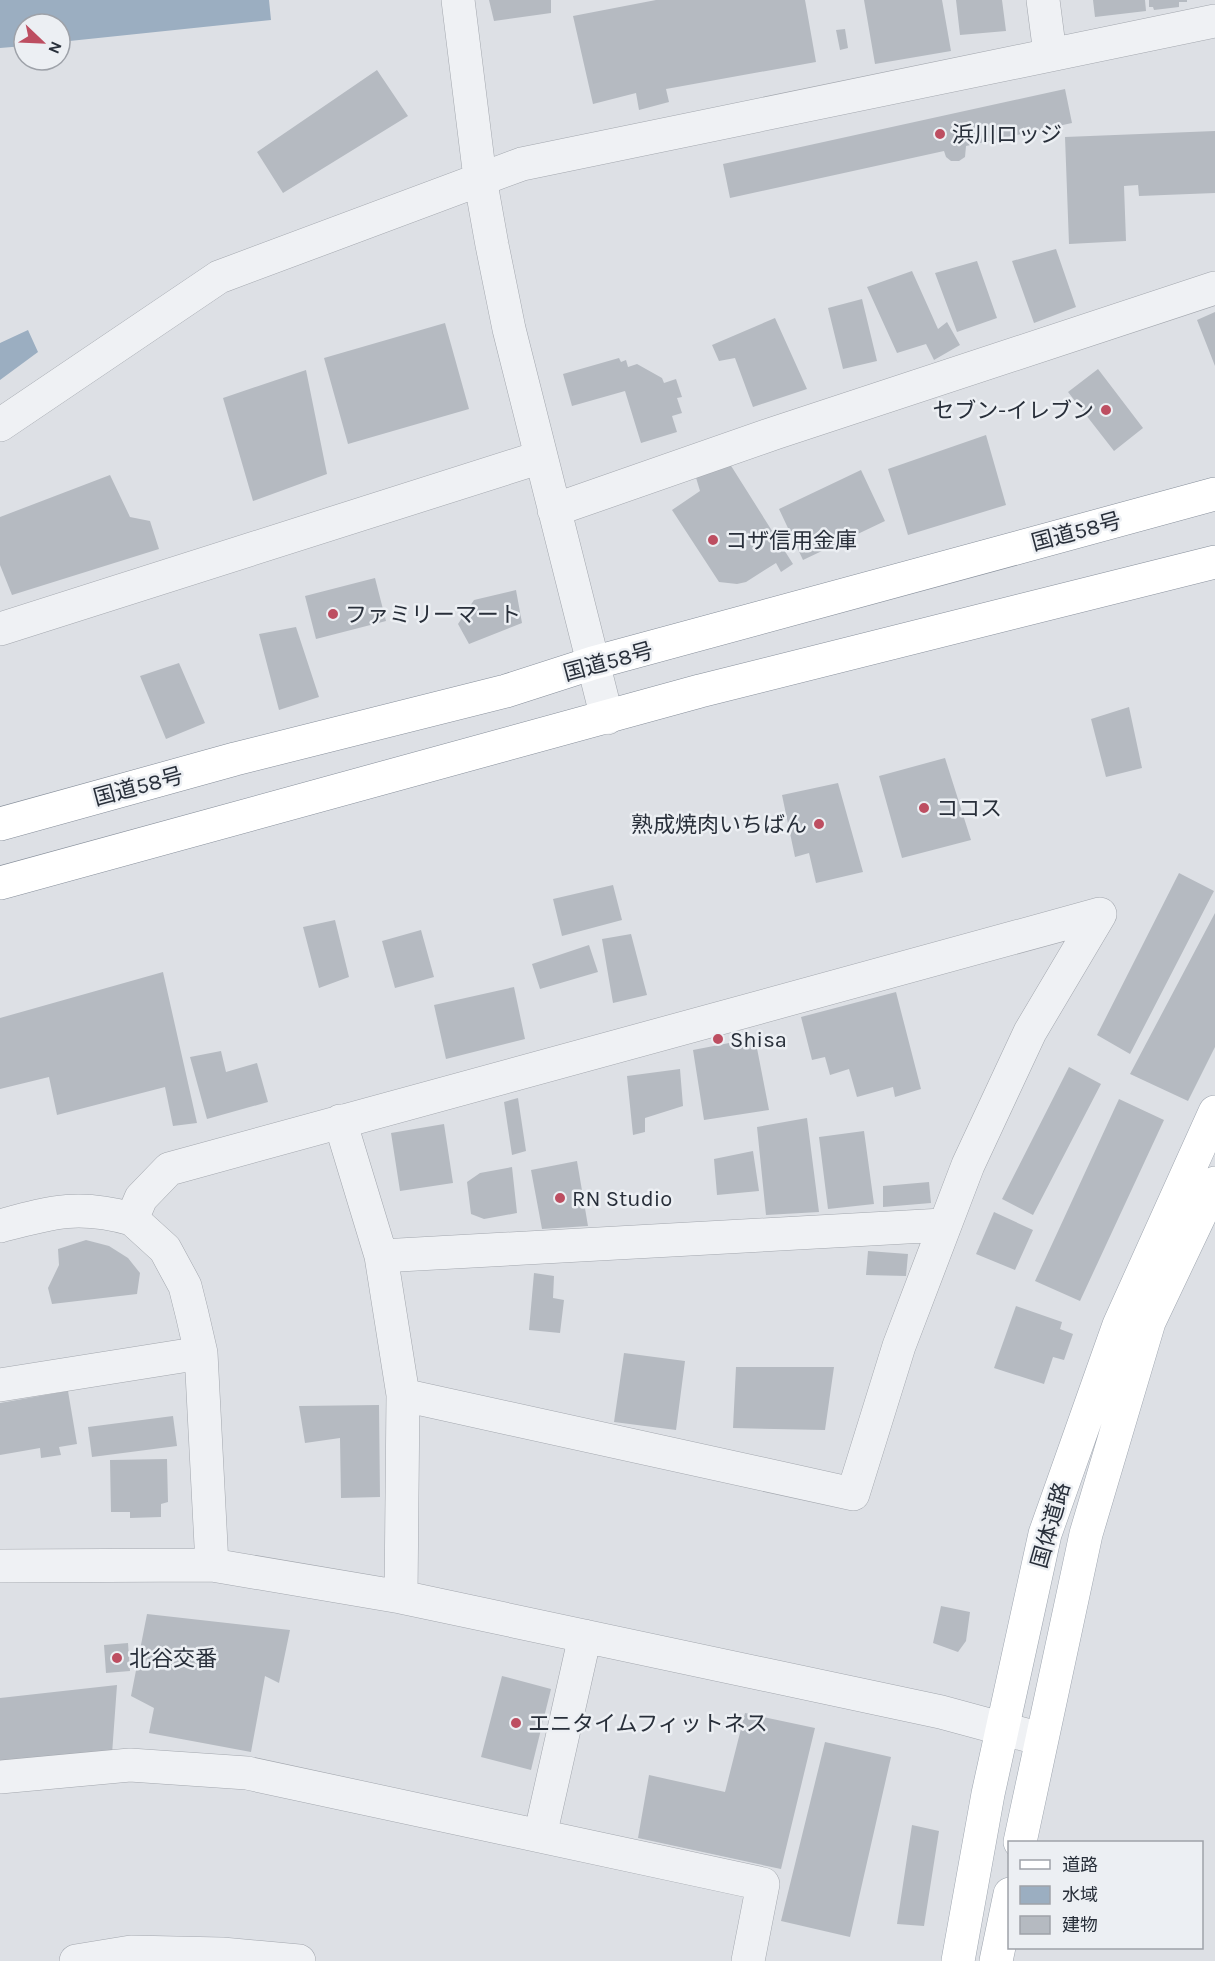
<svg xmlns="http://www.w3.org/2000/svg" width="1215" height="1961" viewBox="0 0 1215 1961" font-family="Karla,'Noto Sans JP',sans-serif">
<rect width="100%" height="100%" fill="#dde0e5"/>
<!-- water -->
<path fill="#9baec1" d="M 0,0 L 269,0 L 271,20 L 60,42 L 60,24 L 24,24 L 24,46 L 0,48 Z
M 28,330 L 38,352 L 0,380 L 0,343 Z"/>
<!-- building -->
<path fill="#b5bac1" d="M 489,0 L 551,0 L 551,13 L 494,21 Z
M 656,0 L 805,0 L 816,62 L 666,89 L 669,102 L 639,110 L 636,93 L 593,104 L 573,16 Z
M 864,0 L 942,0 L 951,51 L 875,64 Z
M 956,0 L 1002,0 L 1006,31 L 960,35 Z
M 1093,0 L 1145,0 L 1146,11 L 1095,17 Z
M 1149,0 L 1187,0 L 1187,2 L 1179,2 L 1179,7 L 1154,10 L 1153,7 L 1149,7 Z
M 845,29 L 848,48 L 840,50 L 836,30 Z
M 377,70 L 408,116 L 283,193 L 257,152 Z
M 1065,89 L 1072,123 L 966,146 L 965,157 L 959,161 L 951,161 L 946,157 L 944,151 L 730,198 L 723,164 Z
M 1215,131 L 1215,193 L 1139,196 L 1138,185 L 1124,186 L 1126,241 L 1069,244 L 1065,137 Z
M 1056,249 L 1076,307 L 1034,323 L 1012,261 Z
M 977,261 L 997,318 L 957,332 L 935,273 Z
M 912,271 L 938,329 L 947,322 L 960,345 L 934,360 L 926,344 L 897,353 L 867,287 Z
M 862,299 L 877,361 L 843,369 L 828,308 Z
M 1215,312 L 1215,366 L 1197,320 Z
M 775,318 L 807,389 L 753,407 L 735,358 L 719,361 L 712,345 Z
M 445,323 L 469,409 L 348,444 L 324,358 Z
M 619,358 L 621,362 L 626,360 L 628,367 L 637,364 L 662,378 L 664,383 L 676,379 L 682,397 L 677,398 L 682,413 L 672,416 L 677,432 L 641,443 L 625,391 L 572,406 L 563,374 Z
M 1098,369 L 1143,428 L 1114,451 L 1068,392 Z
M 306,370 L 327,474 L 253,501 L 223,398 Z
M 986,435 L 1006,505 L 908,535 L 888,469 Z
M 728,461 L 793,564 L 781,572 L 776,563 L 746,582 L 737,584 L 719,582 L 672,510 L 700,491 L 694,471 Z
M 861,470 L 885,521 L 803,560 L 779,509 Z
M 110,475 L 130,517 L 150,521 L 159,549 L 12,595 L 0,565 L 0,517 Z
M 375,578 L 386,621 L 316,639 L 305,596 Z
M 516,590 L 522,623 L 469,644 L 458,624 L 474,600 Z
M 296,627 L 319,697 L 279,710 L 259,634 Z
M 179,663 L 205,723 L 166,739 L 140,676 Z
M 1129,707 L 1142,768 L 1106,777 L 1091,719 Z
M 945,758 L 971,840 L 902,858 L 879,776 Z
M 838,783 L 863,872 L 816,883 L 809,853 L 795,857 L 782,795 Z
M 1179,873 L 1214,891 L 1130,1054 L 1097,1035 Z
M 613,885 L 622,920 L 562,936 L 553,899 Z
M 1215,913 L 1215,1047 L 1188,1101 L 1130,1074 Z
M 335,920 L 349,977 L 319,988 L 303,927 Z
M 421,930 L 434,977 L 395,988 L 382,941 Z
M 631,934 L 647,995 L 613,1003 L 602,939 Z
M 589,945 L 598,972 L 540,989 L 532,964 Z
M 163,972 L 197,1123 L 173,1126 L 165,1087 L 57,1115 L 49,1077 L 0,1089 L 0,1018 Z
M 514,987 L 525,1039 L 446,1059 L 434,1005 Z
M 896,992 L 921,1089 L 895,1097 L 893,1087 L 857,1097 L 849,1069 L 830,1075 L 825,1057 L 812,1060 L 801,1017 Z
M 755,1038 L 769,1110 L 704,1120 L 693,1050 Z
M 221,1051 L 226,1072 L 257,1063 L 268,1102 L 207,1119 L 190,1057 Z
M 1069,1067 L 1101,1084 L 1033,1215 L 1002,1199 Z
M 680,1069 L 683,1106 L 645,1118 L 645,1132 L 633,1135 L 627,1076 Z
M 518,1098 L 526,1151 L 512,1155 L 504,1102 Z
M 1119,1099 L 1164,1120 L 1080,1301 L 1035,1281 Z
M 807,1118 L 819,1212 L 766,1215 L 757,1127 Z
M 444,1124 L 453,1183 L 400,1191 L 391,1133 Z
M 864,1131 L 874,1204 L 828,1209 L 819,1137 Z
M 753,1151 L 759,1191 L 717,1195 L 714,1159 Z
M 577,1161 L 588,1226 L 542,1229 L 531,1170 Z
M 512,1167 L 517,1213 L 484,1219 L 471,1214 L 467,1182 L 480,1173 Z
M 929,1182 L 931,1203 L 883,1207 L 883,1186 Z
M 994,1212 L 1033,1230 L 1015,1270 L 976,1254 Z
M 86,1240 L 109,1246 L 128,1258 L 140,1273 L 137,1294 L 52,1304 L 48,1288 L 59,1265 L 58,1249 Z
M 868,1251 L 908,1254 L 906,1276 L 866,1275 Z
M 534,1273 L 554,1276 L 553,1298 L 564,1300 L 560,1333 L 529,1330 Z
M 1016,1306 L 1062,1322 L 1060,1329 L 1073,1334 L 1064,1360 L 1053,1357 L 1044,1384 L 994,1368 Z
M 624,1353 L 685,1361 L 676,1430 L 614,1422 Z
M 736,1367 L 834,1367 L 825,1430 L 733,1428 Z
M 68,1391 L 77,1444 L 59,1447 L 61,1455 L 41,1458 L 40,1448 L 0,1455 L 0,1403 Z
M 379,1405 L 380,1497 L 341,1498 L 340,1438 L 305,1443 L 299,1406 Z
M 173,1416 L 177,1446 L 92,1457 L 88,1427 Z
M 167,1459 L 168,1502 L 161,1504 L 161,1517 L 130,1518 L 130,1512 L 111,1512 L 110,1460 Z
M 941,1606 L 970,1612 L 966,1641 L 958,1652 L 933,1643 Z
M 147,1614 L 290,1630 L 279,1683 L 265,1676 L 251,1752 L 149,1733 L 154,1708 L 131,1696 Z
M 128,1643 L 130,1671 L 106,1673 L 104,1645 Z
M 502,1676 L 551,1689 L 531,1770 L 481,1757 Z
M 117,1685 L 112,1754 L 0,1766 L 0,1698 Z
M 745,1713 L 815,1728 L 781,1869 L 638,1838 L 649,1775 L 725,1792 Z
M 825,1742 L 891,1757 L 850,1937 L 781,1921 Z
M 912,1825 L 939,1831 L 924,1926 L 897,1924 Z"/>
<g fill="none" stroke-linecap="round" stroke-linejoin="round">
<!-- minor casing -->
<g stroke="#a3a7ae" stroke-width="34">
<path id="minor" d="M 458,0 L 480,178 L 492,245 L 509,329 L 607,718
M 1043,0 L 1050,54
M 0,425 L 219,277 L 522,164 L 1215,21
M 554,510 L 775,433 L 1215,288
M 0,629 L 541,457
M 340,1121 L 381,1256 L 403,1395 L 401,1597
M 132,1219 L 165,1249 L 185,1286 L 192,1314 L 201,1353 L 212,1565
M 0,1226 C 52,1212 78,1204 132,1219 L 141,1198 L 169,1169 L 1100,914 L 1030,1032 L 968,1165 L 899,1346 L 853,1494 L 403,1395
M 381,1256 L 943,1225
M 0,1385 L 201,1353
M 0,1566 L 212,1565 L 401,1597 L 941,1712 L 1041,1739
M 0,1777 L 130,1765 L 247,1773 L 763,1884 L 748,1961
M 540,1836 L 585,1636
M 76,1961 L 131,1952 L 222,1954 L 299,1961"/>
</g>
<!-- major casing -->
<g stroke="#9ea5af" stroke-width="34">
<path id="major" d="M 1020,1842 L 1086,1534 L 1149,1322 L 1215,1183
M 958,1961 L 988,1794 L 1045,1534 L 1119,1325 L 1215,1112
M 996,1961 L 1010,1894"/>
</g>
<!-- highway casing -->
<g stroke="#868e9a" stroke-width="34">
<path id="highway" d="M 0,824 L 235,759 L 506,691 L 593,663 L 1215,494
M 0,883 L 700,691 L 1215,562"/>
</g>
<!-- minor -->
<use href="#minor" stroke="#eff1f4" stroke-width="33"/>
<!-- major -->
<use href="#major" stroke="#fff" stroke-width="33"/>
<!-- highway -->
<use href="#highway" stroke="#fff" stroke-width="33"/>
</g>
<!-- markers -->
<g fill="#bd4e61" stroke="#eceff3" stroke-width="2">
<circle cx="940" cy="134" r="6"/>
<circle cx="1106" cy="410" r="6"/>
<circle cx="713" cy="540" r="6"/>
<circle cx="333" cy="614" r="6"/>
<circle cx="924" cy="808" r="6"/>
<circle cx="819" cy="824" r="6"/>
<circle cx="718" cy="1039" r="6"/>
<circle cx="560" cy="1198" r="6"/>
<circle cx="117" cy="1658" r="6"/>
<circle cx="516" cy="1723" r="6"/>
</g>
<g text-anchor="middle" stroke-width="5" stroke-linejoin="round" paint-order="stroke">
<!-- poi labels -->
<g font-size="22" fill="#282f3a" stroke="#eceff3" text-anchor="start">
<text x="952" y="142">浜川ロッジ</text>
<text x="1094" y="418" text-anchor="end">セブン-イレブン</text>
<text x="725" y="548">コザ信用金庫</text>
<text x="345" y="622">ファミリーマート</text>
<text x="936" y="816">ココス</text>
<text x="807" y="832" text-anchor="end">熟成焼肉いちばん</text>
<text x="730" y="1047">Shisa</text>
<text x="572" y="1206">RN Studio</text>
<text x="129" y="1666">北谷交番</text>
<text x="528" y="1731">エニタイムフィットネス</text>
</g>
<!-- street labels -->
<g font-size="22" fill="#282f3a" stroke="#eceff3">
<text transform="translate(1076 531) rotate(-15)" y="8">国道58号</text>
<text transform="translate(608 661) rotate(-15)" y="8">国道58号</text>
<text transform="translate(138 786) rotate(-15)" y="8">国道58号</text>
<text transform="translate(1050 1525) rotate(-74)" y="8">国体道路</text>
</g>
</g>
<!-- legend -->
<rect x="1008" y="1841" width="195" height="108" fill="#eceff3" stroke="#9ea2a9" stroke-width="1.5"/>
<rect x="1020" y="1860" width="30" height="9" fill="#ffffff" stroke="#9ea2a9" stroke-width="1.5"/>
<text x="1062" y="1871" font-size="18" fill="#282f3a">道路</text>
<rect x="1020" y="1886" width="30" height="18" fill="#9baec1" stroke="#9ea2a9" stroke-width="1.5"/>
<text x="1062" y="1901" font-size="18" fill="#282f3a">水域</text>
<rect x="1020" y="1916" width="30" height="18" fill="#b5bac1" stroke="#9ea2a9" stroke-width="1.5"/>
<text x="1062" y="1931" font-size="18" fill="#282f3a">建物</text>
<!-- north arrow -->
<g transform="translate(42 42) rotate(113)"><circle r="28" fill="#eceff3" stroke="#9ea2a9" stroke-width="1.5"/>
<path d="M0-4.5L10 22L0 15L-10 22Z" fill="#bd4e61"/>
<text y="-9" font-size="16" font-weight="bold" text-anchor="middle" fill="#282f3a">N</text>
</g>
</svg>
